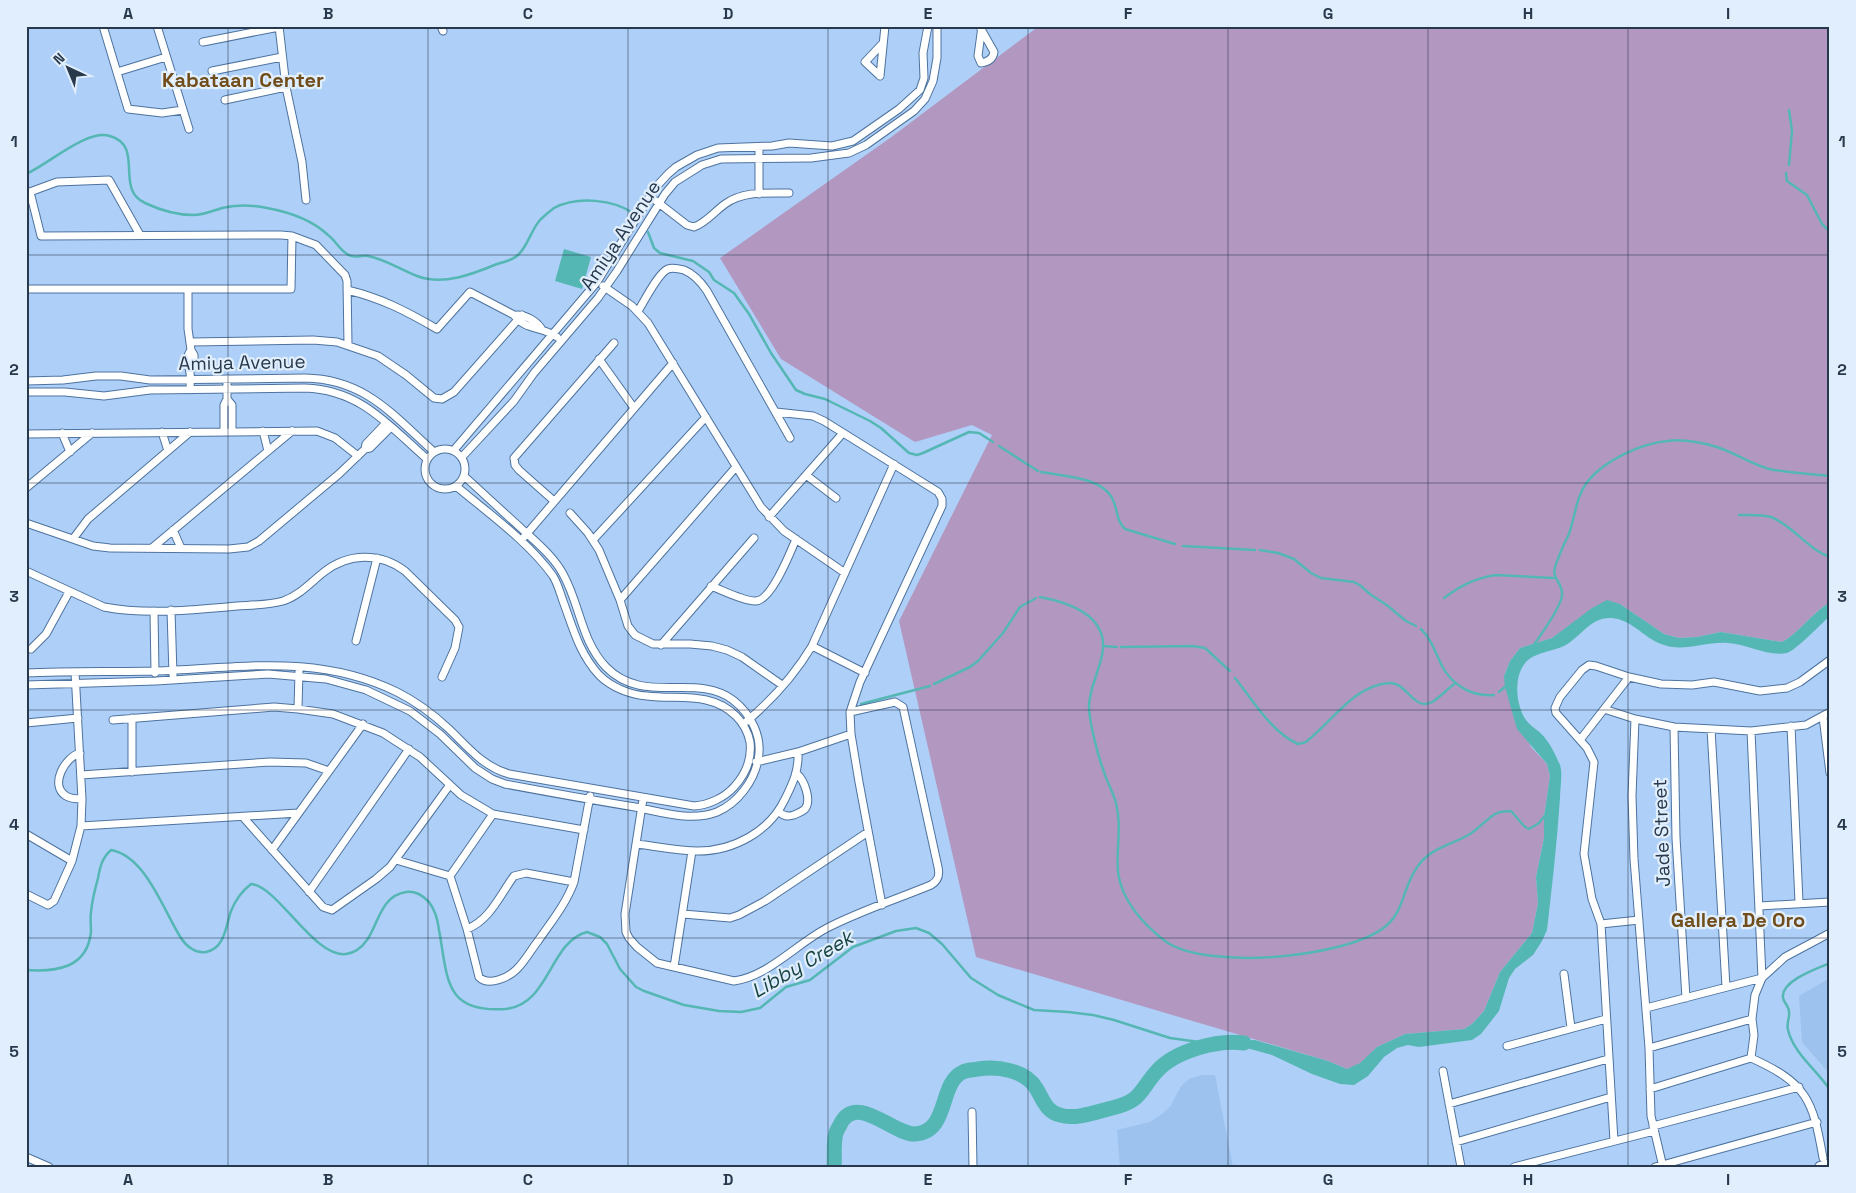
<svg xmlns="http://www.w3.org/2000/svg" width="1856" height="1193" viewBox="0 0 1856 1193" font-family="'Space Grotesk',sans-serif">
<rect width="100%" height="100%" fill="#aecff7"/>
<!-- built -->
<path fill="#9dc2ed" d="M 1830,978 L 1830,1074 L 1802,1042 L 1799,996 Z
M 1201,1075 L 1215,1075 L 1233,1167 L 1120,1167 L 1117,1130 L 1150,1122 L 1162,1114 L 1170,1107 L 1181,1086 L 1189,1079 Z"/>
<!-- green -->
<path fill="#b298c1" d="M 1039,26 L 1830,26 L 1830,602 C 1812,613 1799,633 1782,642 L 1721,632 L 1697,637 L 1679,638 L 1664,634 L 1620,604 L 1572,624 L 1552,638 L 1520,648 L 1510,661 L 1504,676 L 1531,747 L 1547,764 L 1550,776 L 1544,817 L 1544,838 L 1536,877 L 1538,903 L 1532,933 L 1500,972 L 1484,1011 L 1472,1024 L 1464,1029 L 1405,1034 L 1377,1047 L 1360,1064 L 1347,1069 L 1328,1061 L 976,957 L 899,621 L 992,435 L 972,425 L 915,442 L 781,359 L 720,258 L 890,138 Z"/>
<!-- water -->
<path fill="#55b7b4" d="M 564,249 L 591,257 L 582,289 L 555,281 Z
M 1607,600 L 1620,604 L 1664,634 L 1679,638 L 1697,637 L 1721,632 L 1782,642 C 1799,633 1812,613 1830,602 L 1830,616 C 1822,623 1795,651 1787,653 C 1768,657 1747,644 1728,643 C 1705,641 1683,653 1661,644 C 1643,637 1631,619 1611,618 C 1591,617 1581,636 1566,645 C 1555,651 1537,652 1528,660 C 1513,673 1515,704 1526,720 C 1531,727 1540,731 1545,738 C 1551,745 1556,756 1560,765 C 1563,774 1560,788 1560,798 C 1557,843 1552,886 1547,930 L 1542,941 L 1533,955 L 1515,969 L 1509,978 L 1499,1011 L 1481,1034 L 1472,1040 L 1419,1047 L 1408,1045 L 1397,1048 L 1384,1057 L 1368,1076 L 1354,1085 L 1340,1084 L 1312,1074 L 1272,1055 L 1225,1042 L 1255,1040 L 1328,1061 L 1347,1069 L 1360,1063 L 1377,1047 L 1405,1034 L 1464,1029 L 1472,1024 L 1484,1011 L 1500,972 L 1532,933 L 1538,903 L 1536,877 L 1544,838 L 1544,817 L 1550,776 L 1547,764 L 1517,729 L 1505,687 L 1504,676 L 1510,661 L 1520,648 L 1552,638 L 1592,608 Z"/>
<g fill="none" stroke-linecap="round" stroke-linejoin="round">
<!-- stream -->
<path stroke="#55b7b4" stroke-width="2.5" d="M 1826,26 L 1830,29
M 1789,165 L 1792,131 L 1789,110
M 1786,173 L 1787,181 L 1807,195 L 1822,224 L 1830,232
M 26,174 C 49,164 86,129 110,136 C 145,146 114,189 145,203 C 160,210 177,215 193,215 C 203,215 212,211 222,208 C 237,204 252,205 267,208 C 289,212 312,220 328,235 C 335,240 339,249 347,254 C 354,259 360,255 368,256 C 385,259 401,270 417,276 C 443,286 473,274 497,264 C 504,262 513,260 518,255 C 528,246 531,230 540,220 C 544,216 550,211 554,208 C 577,196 614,199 634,214
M 648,232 L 654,248 L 660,253 L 693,261 L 709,272 L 714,280 L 734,293 L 749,314 L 771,353 L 796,390 L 805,394 L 825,399 L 870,421 L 881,428 L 909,453 L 917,455 L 923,453 L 969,432 L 979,433 L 993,442
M 999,446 L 1038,471
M 1041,472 C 1063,476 1103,477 1113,500 C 1118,510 1116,521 1125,529 L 1175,544
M 1739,515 C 1749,515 1762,514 1771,517 C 1794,526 1807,549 1830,557
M 1183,546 L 1255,550
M 1260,550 L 1278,553 L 1294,559 L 1311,573 L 1321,578 L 1354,582 L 1361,586 L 1370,594 L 1388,606 L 1406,621 L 1416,626
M 1040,597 C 1061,601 1093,610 1101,633 C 1110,655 1088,684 1089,708 C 1090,725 1098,756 1104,772 C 1107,782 1113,792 1116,803 C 1122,825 1116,849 1118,872 C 1121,900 1144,925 1165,941 C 1206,971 1348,958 1386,926 C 1405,910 1403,885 1418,866 C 1430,848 1452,845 1470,834 C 1479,828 1486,820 1495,814 C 1501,811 1505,811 1511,811 L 1525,827 L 1529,829 L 1539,823 L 1546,814
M 1444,598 C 1460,586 1475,578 1496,575 L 1554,578
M 1421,629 C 1432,640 1435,652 1442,666 C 1452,685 1472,697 1494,695
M 1103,646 L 1117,647
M 1533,646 C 1540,636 1563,605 1562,594 C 1562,578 1548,581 1558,559 C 1561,550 1565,542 1569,534 C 1575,517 1576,496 1588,481 C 1605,460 1642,443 1668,441 C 1682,439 1703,443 1717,447 C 1735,453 1751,464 1769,469 C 1789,473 1810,474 1830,476
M 1121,647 L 1193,646 L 1205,648 L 1230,671
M 1235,678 C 1253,700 1271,732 1298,744 L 1306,742 C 1333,721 1353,686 1389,683 C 1406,681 1414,712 1432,702 C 1438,699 1448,688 1456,683
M 934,684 L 970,667 L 978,661 L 1003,633 L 1020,607 L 1036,598
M 1499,692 L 1506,686
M 861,704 L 930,686
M 1830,963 C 1818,968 1780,981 1783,998 C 1784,1003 1789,1006 1789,1012 C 1790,1018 1786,1023 1788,1030 C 1794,1054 1817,1070 1830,1090
M 26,970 C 57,972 87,968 91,932 C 91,925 90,919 91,912 C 92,901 95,889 98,878 C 100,867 102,858 111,850 C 146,856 164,912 181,938 C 186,946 196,954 206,952 C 225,949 226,925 231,911 C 235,901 242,891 251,884 C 278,886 314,958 346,954 C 355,953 362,947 367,940 C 379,922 381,896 406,892 C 416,891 422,895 429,902 C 435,910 438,921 439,930 C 448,977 443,1013 505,1009 C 550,1005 549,942 587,932 L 600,937 L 607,944 L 620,969 L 636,987 L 644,991 L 684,1005 L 719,1011 L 741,1012 L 760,1008 L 786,987 L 810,980 L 853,947 L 896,931 L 916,928 L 929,933 L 942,944 L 971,978 L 998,995 L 1034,1010 L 1068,1012 L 1093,1015 L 1114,1020 L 1170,1038 L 1214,1044"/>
<!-- river -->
<path stroke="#55b7b4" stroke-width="15" d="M 834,1167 C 835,1156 833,1143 836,1133 C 837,1129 840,1126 841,1123 C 857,1093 894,1135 915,1134 C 950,1132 938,1083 963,1072 C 967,1070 973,1070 978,1069 C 997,1066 1025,1070 1036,1088 C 1043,1099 1046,1112 1060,1115 C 1075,1120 1096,1112 1112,1108 C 1142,1101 1139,1091 1157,1071 C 1175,1051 1218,1039 1244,1043"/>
<!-- minor casing -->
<g stroke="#4d73a0" stroke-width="9">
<path id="minor" d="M 103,26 L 128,109 L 162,113 L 183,110
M 157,26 L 189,129
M 279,26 L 286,87 L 302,162 L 306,200
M 441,26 L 443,31
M 981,29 L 994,52 C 993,59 988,62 981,63 L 978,56 L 982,26
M 203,42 L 279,27
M 212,71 L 282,57
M 117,72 L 166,57
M 880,76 L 885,26
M 880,76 L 865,62 L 883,43
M 225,100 L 286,87
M 759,147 L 759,194
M 30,192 L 41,236 L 281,235 L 292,236 L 316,245 L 345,275 L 347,281 L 348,345
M 27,193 L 57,182 L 109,180 L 140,235
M 656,201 L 687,225 L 694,227 C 706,223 715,211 725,204 C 743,191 767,193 789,193
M 603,286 L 632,306 L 648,323 L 761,507 L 784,531 L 845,573
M 26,289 L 291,289 L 292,236
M 188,290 L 188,329 L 191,350 L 194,355 L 194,366 L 190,371
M 347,290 C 381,298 406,311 437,329 L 470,292 L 514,315 C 524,330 544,327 557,337
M 638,311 C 644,302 658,273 668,269 C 673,267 678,269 684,270 C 694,274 701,282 707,291 L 790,438
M 517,315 C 526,315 536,321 541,328
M 191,342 L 313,340 L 337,342 L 378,356 L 406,375 L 434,398 L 442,399 L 454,392 L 522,315
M 599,359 L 634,408
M 26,381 L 63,380 L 96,376 L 121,376 L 150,380 L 305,378 C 365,379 393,415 434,452
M 190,390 C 190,384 191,378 190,373 C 189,363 184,360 191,350
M 26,392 L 65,392 L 104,396 L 150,390 L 305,388 C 361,390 388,425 427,459
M 227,399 L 232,405 L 232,432
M 776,412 L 813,416 L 824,421 L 938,492 L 942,499 L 942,506 L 860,682 L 850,712 L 851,734 L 859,782 L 882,905
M 263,431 L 268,451
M 162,432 L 168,451
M 224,432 L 224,405 L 227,399 L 227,379
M 62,433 L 70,452
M 26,434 L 317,431 L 335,438 L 358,456
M425 469a20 20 0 1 1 40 0a20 20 0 1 1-40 0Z
M 365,449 L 366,444 L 386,423
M 454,450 L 597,282 L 655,188 L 668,174 L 676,167 L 697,155 L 718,148 L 772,146 L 789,143 L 832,146 L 853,141 L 899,109 L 920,90 L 924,78 L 923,53 L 928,26
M 462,457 L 514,401 L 534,373 L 598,298 L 617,271 L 665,194 L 675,182 L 702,165 L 721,159 L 811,158 L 849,153 L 866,145 L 914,111 L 925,99 L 933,81 L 937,58 L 937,26
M 806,475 L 836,498
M 26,488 L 92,433
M 554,501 L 519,470 L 515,465 L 514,458 L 614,343
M 570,513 L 588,533 L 599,550 L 620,600 L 628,626 L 635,635 L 653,644 L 690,644 L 712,646 L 727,650 L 742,657 L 782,685
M 769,517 L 843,433
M 26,523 L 93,546 L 110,548 L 229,549 L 248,547 L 259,541 L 339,474 L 365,449 L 370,448 L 391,427
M 173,530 L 181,548
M 524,537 L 673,363
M 73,539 L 88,519 L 190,432
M 593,540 L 706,417
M 152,548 L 292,431
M 26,571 L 104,607 C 145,615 195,610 237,606 C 252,605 269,605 283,601 C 299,596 311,582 324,572 C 348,553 380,552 405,571 L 455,620 L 459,627 L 455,648 L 442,677
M 711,586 C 724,591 743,601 755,601 C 771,602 790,553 796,539
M 620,600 L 736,467
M 171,610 L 173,675
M 154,611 L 155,673
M 356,641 L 377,558
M 661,645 L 754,538
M 812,646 L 865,673
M 31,649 L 46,634 L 69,592
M 26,673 C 69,671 112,672 155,671 C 240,668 317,653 397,692 C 415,701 434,715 449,729 C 468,747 482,766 509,774 L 694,806 C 708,805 724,798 734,787 C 745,775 752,759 750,742 C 748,732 743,723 736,716 C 711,691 678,700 647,696 C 630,695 611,687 599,675 C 579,653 573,628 563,601 C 560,593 558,584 553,576 C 529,542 488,513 456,486
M 26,685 L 156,681 L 268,674 L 326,679 L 366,690 L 410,711 L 440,734 L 475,768 L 492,779 L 505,784 C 548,792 591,800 635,807 C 661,812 691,822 717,812 C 738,803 754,781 758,760 C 763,737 751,714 733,700 C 696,672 644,706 606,667 C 581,641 580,604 563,574 C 554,557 537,543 523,530 C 503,512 484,494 464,476
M 298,709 L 299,671
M 1604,709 L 1635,719 L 1674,727 L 1751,731 L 1806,725 L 1830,712
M 1823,717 L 1830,773
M 1635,719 L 1632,796 L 1634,859 L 1649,1048 L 1651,1116 L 1663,1167
M 113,720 L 274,707 L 298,709 L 333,714 L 383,733 L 420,757 L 461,795 L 493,814 L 584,830
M 747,721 C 772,700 795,674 812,646 L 894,464
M 26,723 L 78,718
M 1791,726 L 1799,902
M 1674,727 L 1676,838 L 1686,998
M 1711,729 L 1726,987
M 1751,731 L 1762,978
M 1580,740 L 1629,677
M 80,753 C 65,757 49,785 66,796 C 71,799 77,799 82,799
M 756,762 L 798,752 L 851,734
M 132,772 L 132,718
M 81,775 L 270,762 L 306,763 L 329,771
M 643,799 L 625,914 L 626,932 L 629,938 L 637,947 L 657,963 L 734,981 C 769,976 796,944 827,928 C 860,911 897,899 931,885 C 938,881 940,876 938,867 L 903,707 L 895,702 L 850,712
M 779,812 C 784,816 787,817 794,815 C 798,813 802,812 805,809 C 812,800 804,780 797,774
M 243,817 L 323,907 L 332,910 L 376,879 L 390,867 L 449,786
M 81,826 L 298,813
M 26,834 L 72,861
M 636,844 C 656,846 677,851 698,851 C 734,851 770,831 785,799 C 793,783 799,770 798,752
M 272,850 L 363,724
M 396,860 L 450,876
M 450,876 L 467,929 L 479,977 C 489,987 509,977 517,969 C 525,961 531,950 538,941 C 551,922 566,904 574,882 L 590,796
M 450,876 L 493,814
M 309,892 L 409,749
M 26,894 L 48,905 L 54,901 L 72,861 L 81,826 L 82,799 L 75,672
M 1760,906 L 1830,902
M 683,914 L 730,918 L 739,915 L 765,901 L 868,832
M 1601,924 L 1639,920
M 467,929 C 490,920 500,895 514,876 L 526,873 L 574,882
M 674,967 L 692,851
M 1564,974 L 1571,1028
M 1646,1008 L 1762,978
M 1507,1046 L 1606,1019
M 1649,1048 L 1752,1019
M 1751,1058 L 1754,1035 L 1752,1019 L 1755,995 L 1762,978 L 1785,957 L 1830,933
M 1443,1071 L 1461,1167
M 1650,1089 L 1751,1058 C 1807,1083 1813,1100 1823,1158
M 1449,1104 L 1608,1059
M 972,1112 L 973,1167
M 1653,1126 L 1799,1087
M 1614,1141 L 1601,924 L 1592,899 L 1584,854 L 1594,762 L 1587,748 L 1556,713 L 1555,708 L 1560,697 L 1582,670 L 1589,665 L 1596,666 L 1629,677 L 1661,684 L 1692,685 L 1714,682 L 1760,691 L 1787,688 L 1800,682 L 1830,660
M 1456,1142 L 1611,1097
M 26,1157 L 49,1167
M 1514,1167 L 1654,1131
M 1655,1167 L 1817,1122"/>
</g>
<!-- secondary casing -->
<g stroke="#4d73a0" stroke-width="12">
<path id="secondary" d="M 1820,1167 L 1830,1164"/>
</g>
<!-- minor -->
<use href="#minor" stroke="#fff" stroke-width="7"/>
<!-- secondary -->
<use href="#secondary" stroke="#fff" stroke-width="10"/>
</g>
<!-- grid -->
<path fill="none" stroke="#28394d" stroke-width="1" stroke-opacity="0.55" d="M 228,26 L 228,1167M 428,26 L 428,1167M 628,26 L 628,1167M 828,26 L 828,1167M 1028,26 L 1028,1167M 1228,26 L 1228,1167M 1428,26 L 1428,1167M 1628,26 L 1628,1167M 26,255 L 1830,255M 26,483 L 1830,483M 26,710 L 1830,710M 26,938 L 1830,938"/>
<g text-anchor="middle" stroke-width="4.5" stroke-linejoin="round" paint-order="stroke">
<!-- street labels -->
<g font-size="19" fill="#28394d" stroke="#e1eefd">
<text transform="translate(620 235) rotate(-56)" y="7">Amiya Avenue</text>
<text transform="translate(242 362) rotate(-1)" y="7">Amiya Avenue</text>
<text transform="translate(1661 833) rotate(-92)" y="7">Jade Street</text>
</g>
<!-- neighbourhood labels -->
<g font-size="20" font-weight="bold" fill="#704d1b" stroke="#e1eefd">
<text x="243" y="87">Kabataan Center</text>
<text x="1738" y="927">Gallera De Oro</text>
</g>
<!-- water labels -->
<g font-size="20" font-style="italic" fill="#174442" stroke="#e1eefd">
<text transform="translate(802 964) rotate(-30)" y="7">Libby Creek</text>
</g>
</g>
<!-- border -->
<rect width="1856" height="1193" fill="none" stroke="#e1eefd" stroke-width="55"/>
<!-- north arrow -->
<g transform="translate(68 68) rotate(316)" stroke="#e1eefd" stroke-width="4" paint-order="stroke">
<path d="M0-4L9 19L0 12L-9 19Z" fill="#28394d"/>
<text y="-8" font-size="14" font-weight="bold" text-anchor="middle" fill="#28394d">N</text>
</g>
<rect x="28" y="28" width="1800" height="1138" fill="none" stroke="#28394d" stroke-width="2"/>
<g font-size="16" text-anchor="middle" font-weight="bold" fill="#28394d">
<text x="128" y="19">A</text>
<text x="328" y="19">B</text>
<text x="528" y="19">C</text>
<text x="728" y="19">D</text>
<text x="928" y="19">E</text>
<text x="1128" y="19">F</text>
<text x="1328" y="19">G</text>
<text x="1528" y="19">H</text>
<text x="1728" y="19">I</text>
<text x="14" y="147">1</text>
<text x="1842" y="147">1</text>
<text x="14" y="375">2</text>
<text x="1842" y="375">2</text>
<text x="14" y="602">3</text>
<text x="1842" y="602">3</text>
<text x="14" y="830">4</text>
<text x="1842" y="830">4</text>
<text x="14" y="1057">5</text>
<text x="1842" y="1057">5</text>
<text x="128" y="1185">A</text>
<text x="328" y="1185">B</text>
<text x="528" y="1185">C</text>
<text x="728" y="1185">D</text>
<text x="928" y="1185">E</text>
<text x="1128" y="1185">F</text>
<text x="1328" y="1185">G</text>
<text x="1528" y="1185">H</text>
<text x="1728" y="1185">I</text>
</g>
</svg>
